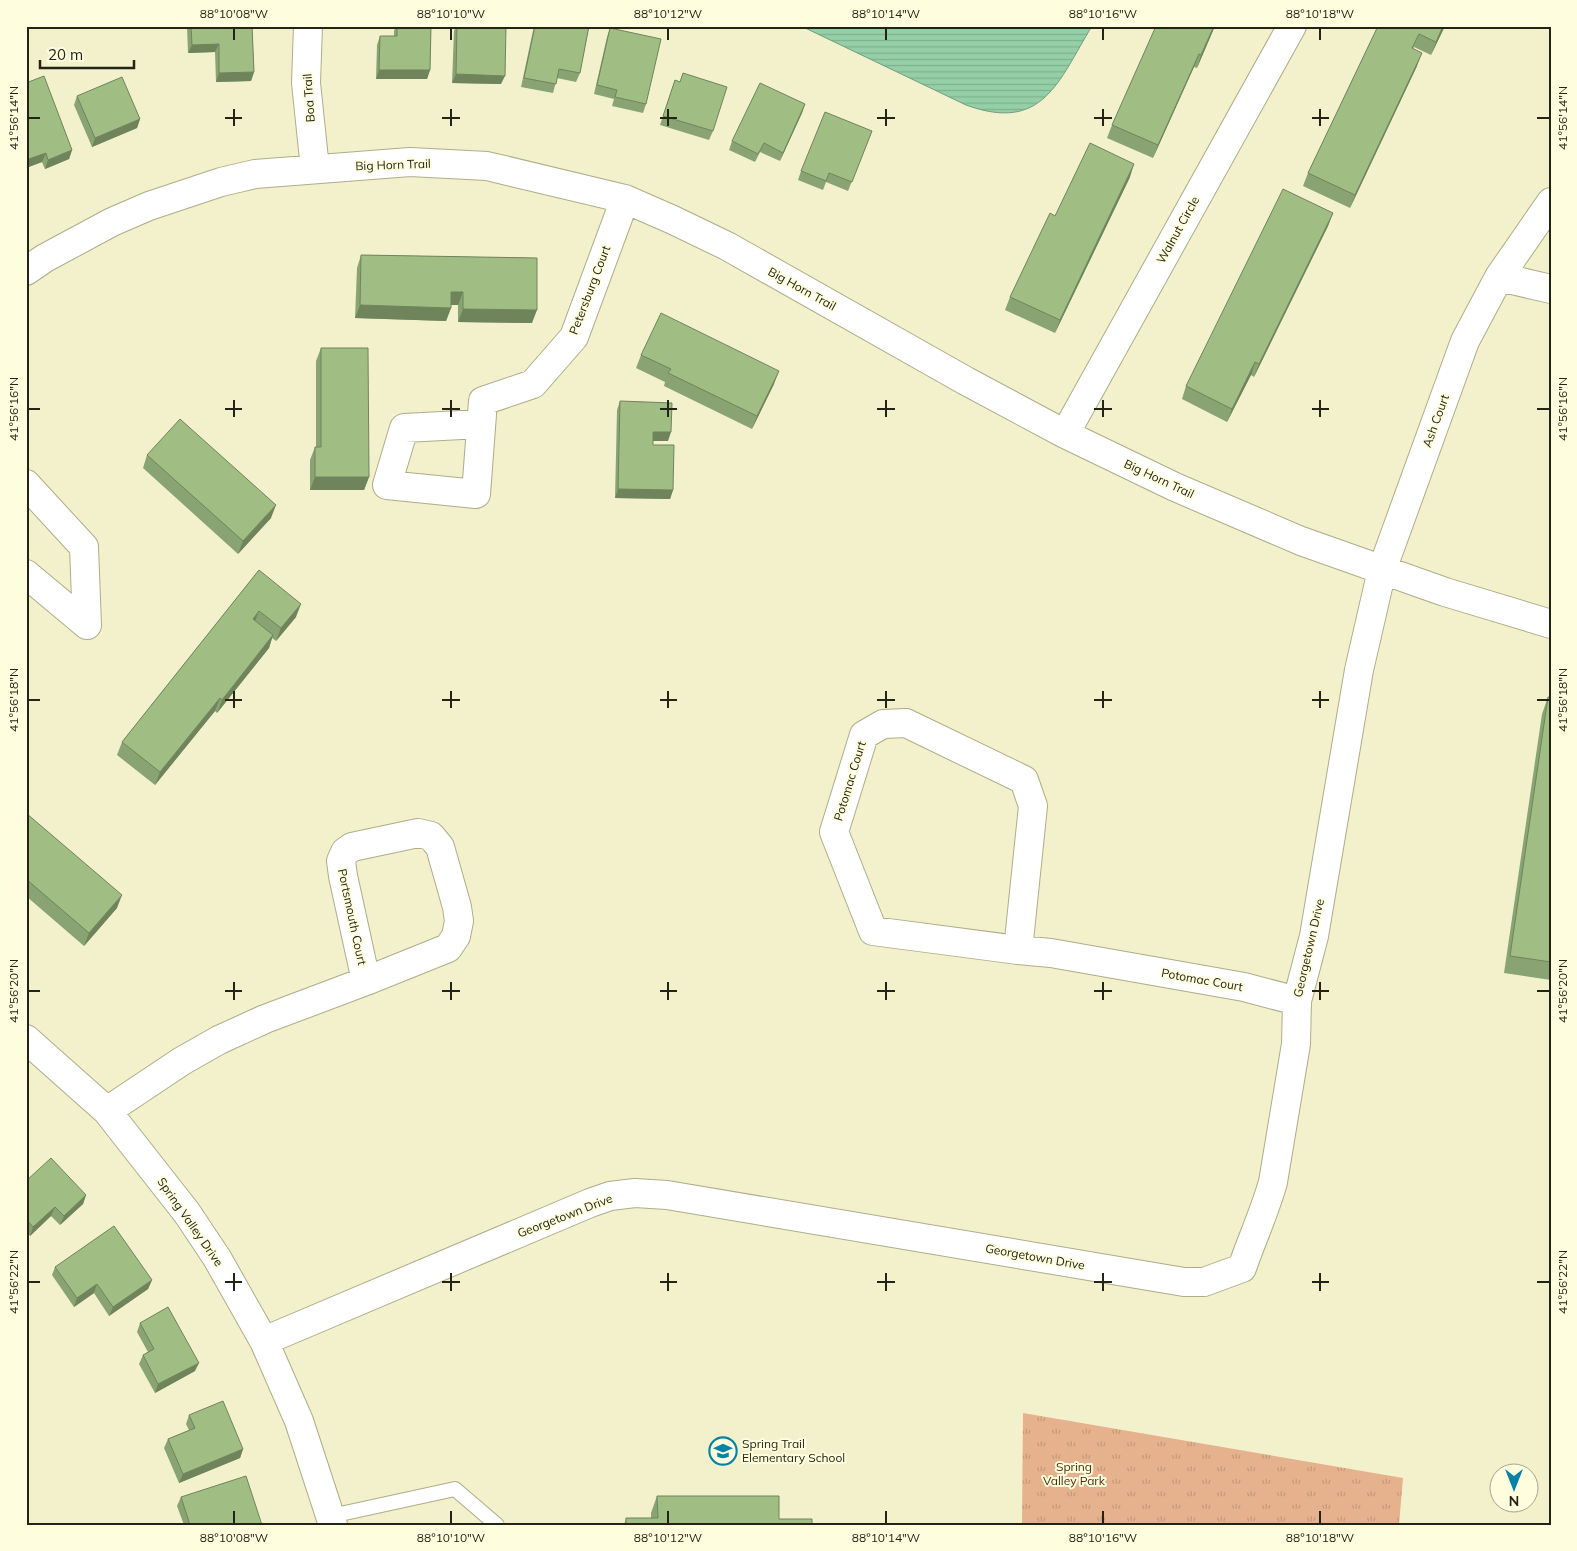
<svg xmlns="http://www.w3.org/2000/svg" width="1577" height="1551" viewBox="0 0 1577 1551" font-family="Mulish,sans-serif">
<defs>
<pattern id="park-tufts" width="24" height="20" patternUnits="userSpaceOnUse" patternTransform="scale(1.25)"><rect width="24" height="20" fill="#e6b28d"/><path d="M3 7l-1-3M5 7V3M7 7l1-3M15 17l-1-3M17 17v-4M19 17l1-3" fill="none" stroke="#c59979"/></pattern>
<pattern id="water-rules" width="6" height="5" patternUnits="userSpaceOnUse" patternTransform="scale(1.25)"><rect width="6" height="5" fill="#94cfa7"/><path d="M0 2.5h6" fill="none" stroke="#7fb28f"/></pattern>
</defs>
<rect width="100%" height="100%" fill="#f2f1cb"/>
<!-- park -->
<path fill="url(#park-tufts)" d="M 1023,1413 L 1403,1478 L 1399,1525 L 1022,1525 Z"/>
<!-- water -->
<path fill="url(#water-rules)" stroke="#729c7c" d="M 801,26 L 1092,26 C 1058,82 1043,133 966,105 Z"/>
<g fill="none" stroke-linecap="round" stroke-linejoin="round">
<!-- lane casing -->
<g stroke="#aead8a" stroke-width="16">
<path id="lane" d="M 331,1516 L 455,1489 L 497,1525"/>
</g>
<!-- street casing -->
<g stroke="#aead8a" stroke-width="30">
<path id="street" d="M 308,26 L 306,83 L 315,169
M 26,271 L 45,258 L 112,222 L 149,206 L 221,182 L 255,174 L 410,162 L 487,166 L 625,199 L 673,220 L 727,246 L 966,381 L 1065,434 L 1175,487 L 1301,541 L 1445,592 L 1551,624
M 1499,277 L 1551,289
M 481,424 L 404,428 L 387,485 L 476,494 L 483,401 L 533,384 L 574,337 L 625,199
M 1065,434 L 1292,26
M 26,484 L 84,547 L 87,625
M 26,574 L 87,625
M 1018,950 L 873,931 L 834,832 L 864,735 L 883,724 L 906,723 L 1024,780 L 1033,806 L 1018,950 L 1051,953 L 1244,987 L 1297,1001
M 26,1039 L 107,1111 L 187,1213 L 217,1258 L 264,1341 L 299,1421 L 333,1525
M 107,1111 L 182,1061 L 219,1040 L 265,1019 L 366,981 L 448,948 L 456,936 L 459,921 L 457,907 L 440,847 L 431,836 L 418,833 L 352,847 L 345,852 L 341,861 L 343,876 L 366,981
M 264,1341 L 590,1203 L 610,1196 L 635,1193 L 667,1195 L 1184,1282 L 1204,1282 L 1242,1268 C 1252,1239 1265,1211 1273,1182 L 1296,1044 L 1297,1001 L 1314,936 L 1359,670 L 1382,570 L 1465,341 L 1499,277 L 1551,202"/>
</g>
<!-- lane -->
<use href="#lane" stroke="#fff" stroke-width="14"/>
<!-- street -->
<use href="#street" stroke="#fff" stroke-width="28"/>
</g>
<!-- wall -->
<path fill="#8aa372" d="M 187,26 L 252,26 L 254,72 L 251,81 L 216,82 L 215,52 L 188,53 Z
M 396,26 L 431,26 L 430,70 L 427,79 L 376,79 L 377,45 L 380,36 L 394,36 L 394,31 Z
M 456,26 L 506,26 L 501,84 L 452,83 L 454,31 Z
M 534,26 L 589,26 L 580,73 L 576,82 L 557,78 L 553,93 L 521,87 Z
M 1215,26 L 1197,68 L 1194,67 L 1153,158 L 1107,138 L 1112,125 Z
M 1378,26 L 1445,26 L 1431,55 L 1414,47 L 1413,49 L 1417,66 L 1350,208 L 1303,186 L 1308,173 Z
M 610,28 L 646,104 L 643,113 L 612,106 L 614,99 L 594,94 L 607,37 Z
M 675,80 L 680,82 L 713,131 L 709,140 L 660,125 Z
M 26,83 L 72,150 L 69,159 L 45,169 L 42,162 L 26,168 Z
M 77,96 L 140,119 L 137,128 L 92,147 L 74,105 Z
M 805,104 L 802,113 L 780,161 L 760,152 L 755,162 L 729,150 L 732,141 Z
M 872,131 L 848,191 L 826,182 L 823,190 L 798,180 L 801,171 Z
M 1130,177 L 1055,333 L 1005,310 L 1010,297 L 1055,216 Z
M 1333,213 L 1328,226 L 1254,377 L 1251,375 L 1227,422 L 1182,399 L 1186,386 Z
M 361,255 L 537,258 L 532,323 L 458,322 L 458,305 L 451,305 L 451,308 L 446,321 L 355,318 L 357,268 Z
M 321,348 L 369,477 L 364,490 L 310,490 L 310,460 L 315,447 L 316,447 L 316,361 Z
M 641,355 L 774,384 L 752,429 L 664,386 L 665,382 L 636,368 Z
M 620,401 L 668,441 L 653,441 L 653,445 L 673,490 L 670,499 L 615,498 L 617,410 Z
M 147,455 L 271,518 L 238,554 L 143,468 Z
M 259,570 L 296,617 L 276,641 L 272,638 L 269,648 L 217,713 L 215,711 L 155,785 L 117,755 L 122,742 Z
M 1548,697 L 1551,697 L 1551,980 L 1504,973 L 1542,714 Z
M 26,813 L 117,908 L 84,946 L 26,896 Z
M 26,1181 L 86,1195 L 83,1204 L 60,1225 L 51,1216 L 30,1236 L 26,1232 Z
M 55,1267 L 152,1280 L 148,1289 L 109,1316 L 94,1293 L 74,1307 L 52,1275 Z
M 140,1323 L 195,1371 L 155,1393 L 139,1364 L 143,1355 L 148,1352 L 137,1332 Z
M 189,1415 L 243,1449 L 240,1458 L 179,1483 L 164,1448 L 168,1439 L 189,1430 L 186,1424 Z
M 657,1496 L 779,1519 L 812,1525 L 624,1525 L 626,1518 L 651,1518 L 651,1513 Z
M 181,1497 L 262,1525 L 184,1525 L 177,1506 Z"/>
<!-- shaded-wall -->
<path fill="#70845c" d="M 1214,26 L 1215,26 L 1197,68 L 1201,55 Z
M 1443,26 L 1445,26 L 1431,55 L 1436,42 Z
M 219,44 L 215,52 L 188,53 L 192,45 Z
M 1422,53 L 1417,66 L 1350,208 L 1355,195 Z
M 1199,54 L 1194,67 L 1153,158 L 1158,145 Z
M 379,70 L 430,70 L 427,79 L 376,79 Z
M 254,72 L 251,81 L 216,82 L 219,73 Z
M 456,74 L 505,76 L 501,84 L 452,83 Z
M 805,104 L 802,113 L 780,161 L 783,153 Z
M 140,119 L 137,128 L 92,147 L 95,138 Z
M 72,150 L 69,159 L 45,169 L 48,160 Z
M 46,153 L 42,162 L 26,168 L 26,160 Z
M 1134,164 L 1130,177 L 1055,333 L 1060,320 Z
M 1333,213 L 1328,226 L 1254,377 L 1259,364 Z
M 451,292 L 463,292 L 458,305 L 446,305 Z
M 360,305 L 451,308 L 446,321 L 355,318 Z
M 463,309 L 537,310 L 532,323 L 458,322 Z
M 1255,362 L 1251,375 L 1227,422 L 1232,409 Z
M 779,371 L 774,384 L 752,429 L 757,416 Z
M 653,432 L 671,432 L 668,441 L 650,441 Z
M 315,477 L 369,477 L 364,490 L 310,490 Z
M 618,489 L 673,490 L 670,499 L 615,498 Z
M 276,505 L 271,518 L 238,554 L 243,541 Z
M 301,604 L 296,617 L 276,641 L 281,628 Z
M 259,611 L 254,624 L 253,619 Z
M 273,635 L 269,648 L 217,713 L 222,700 Z
M 220,698 L 215,711 L 155,785 L 160,772 Z
M 122,895 L 117,908 L 84,946 L 89,933 Z
M 86,1195 L 83,1204 L 60,1225 L 64,1216 Z
M 55,1207 L 51,1216 L 30,1236 L 33,1227 Z
M 152,1280 L 148,1289 L 109,1316 L 113,1307 Z
M 97,1284 L 94,1293 L 74,1307 L 77,1298 Z
M 199,1363 L 195,1371 L 155,1393 L 158,1384 Z
M 243,1449 L 240,1458 L 179,1483 L 183,1474 Z"/>
<!-- building -->
<path fill="#a0bd84" stroke="#70845c" d="M 191,26 L 252,26 L 254,72 L 219,73 L 219,44 L 192,45 Z
M 397,26 L 431,26 L 430,70 L 379,70 L 380,36 L 397,36 Z
M 457,26 L 506,26 L 505,76 L 456,74 Z
M 535,26 L 589,26 L 580,73 L 559,69 L 556,84 L 524,78 Z
M 1156,26 L 1214,26 L 1201,55 L 1199,54 L 1158,145 L 1112,125 Z
M 1378,26 L 1443,26 L 1436,42 L 1419,34 L 1412,48 L 1422,53 L 1355,195 L 1308,173 Z
M 610,28 L 661,39 L 646,104 L 615,97 L 617,90 L 597,85 Z
M 683,73 L 727,87 L 713,131 L 663,116 L 675,80 L 680,82 Z
M 44,76 L 72,150 L 48,160 L 46,153 L 26,160 L 26,83 Z
M 122,77 L 140,119 L 95,138 L 77,96 Z
M 760,83 L 805,104 L 783,153 L 764,143 L 758,154 L 732,141 Z
M 825,112 L 872,131 L 852,182 L 829,173 L 826,181 L 801,171 Z
M 1090,143 L 1134,164 L 1060,320 L 1010,297 L 1050,213 L 1055,216 Z
M 1283,189 L 1333,213 L 1259,364 L 1255,362 L 1232,409 L 1186,386 Z
M 361,255 L 537,258 L 537,310 L 463,309 L 463,292 L 451,292 L 451,308 L 360,305 Z
M 661,313 L 779,371 L 757,416 L 668,373 L 671,369 L 641,355 Z
M 321,348 L 368,348 L 369,477 L 315,477 L 315,447 L 321,447 Z
M 620,401 L 672,403 L 671,432 L 653,432 L 653,445 L 674,445 L 673,490 L 618,489 Z
M 180,419 L 276,505 L 243,541 L 147,455 Z
M 259,570 L 301,604 L 281,628 L 259,611 L 253,619 L 273,635 L 222,700 L 220,698 L 160,772 L 122,742 Z
M 1548,697 L 1551,697 L 1551,962 L 1510,956 Z
M 26,813 L 122,895 L 89,933 L 26,879 Z
M 51,1158 L 86,1195 L 64,1216 L 55,1207 L 33,1227 L 26,1219 L 26,1181 Z
M 114,1226 L 152,1280 L 113,1307 L 97,1284 L 77,1298 L 55,1267 Z
M 168,1307 L 199,1363 L 158,1384 L 143,1355 L 154,1349 L 140,1323 Z
M 223,1401 L 243,1449 L 183,1474 L 168,1439 L 195,1428 L 189,1415 Z
M 246,1476 L 262,1525 L 190,1525 L 181,1497 Z
M 657,1496 L 779,1496 L 779,1519 L 812,1519 L 812,1525 L 626,1525 L 626,1518 L 658,1518 Z"/>
<!-- ticks -->
<path fill="none" stroke="#242416" stroke-width="2" d="M 234,28 L 234,40M 451,28 L 451,40M 668,28 L 668,40M 886,28 L 886,40M 1103,28 L 1103,40M 1320,28 L 1320,40M 234,109 L 234,126M 451,109 L 451,126M 668,109 L 668,126M 886,109 L 886,126M 1103,109 L 1103,126M 1320,109 L 1320,126M 28,118 L 40,118M 225,118 L 242,118M 442,118 L 460,118M 660,118 L 677,118M 877,118 L 895,118M 1094,118 L 1112,118M 1312,118 L 1329,118M 1537,118 L 1550,118M 234,400 L 234,417M 451,400 L 451,417M 668,400 L 668,417M 886,400 L 886,417M 1103,400 L 1103,417M 1320,400 L 1320,417M 28,409 L 40,409M 225,409 L 242,409M 442,409 L 460,409M 660,409 L 677,409M 877,409 L 895,409M 1094,409 L 1112,409M 1312,409 L 1329,409M 1537,409 L 1550,409M 234,691 L 234,708M 451,691 L 451,708M 668,691 L 668,708M 886,691 L 886,708M 1103,691 L 1103,708M 1320,691 L 1320,708M 28,700 L 40,700M 225,700 L 242,700M 442,700 L 460,700M 660,700 L 677,700M 877,700 L 895,700M 1094,700 L 1112,700M 1312,700 L 1329,700M 1537,700 L 1550,700M 234,982 L 234,1000M 451,982 L 451,1000M 668,982 L 668,1000M 886,982 L 886,1000M 1103,982 L 1103,1000M 1320,982 L 1320,1000M 28,991 L 40,991M 225,991 L 242,991M 442,991 L 460,991M 660,991 L 677,991M 877,991 L 895,991M 1094,991 L 1112,991M 1312,991 L 1329,991M 1537,991 L 1550,991M 234,1273 L 234,1291M 451,1273 L 451,1291M 668,1273 L 668,1291M 886,1273 L 886,1291M 1103,1273 L 1103,1291M 1320,1273 L 1320,1291M 28,1282 L 40,1282M 225,1282 L 242,1282M 442,1282 L 460,1282M 660,1282 L 677,1282M 877,1282 L 895,1282M 1094,1282 L 1112,1282M 1312,1282 L 1329,1282M 1537,1282 L 1550,1282M 234,1511 L 234,1524M 451,1511 L 451,1524M 668,1511 L 668,1524M 886,1511 L 886,1524M 1103,1511 L 1103,1524M 1320,1511 L 1320,1524"/>
<!-- icons -->
<defs>
<g id="school-ring" transform="scale(1.4375)"><circle r="9.5" fill="#fefedf" stroke="#0582a7" stroke-width="1.5"/><path d="M0-5L7-2L0 1L-7-2ZM-4 1L0 2.5L4 1V4Q0 6-4 4Z" fill="#0582a7"/></g>
</defs>
<g fill-rule="evenodd">
<use href="#school-ring" x="723" y="1451"/>
</g>
<g text-anchor="middle" stroke-width="4" stroke-linejoin="round" paint-order="stroke">
<!-- street labels -->
<g font-size="12" fill="#242416" stroke="#fefedf">
<text transform="translate(309 98) rotate(-94)" y="4">Boa Trail</text>
<text transform="translate(393 165) rotate(-2)" y="4">Big Horn Trail</text>
<text transform="translate(1178 230) rotate(-61)" y="4">Walnut Circle</text>
<text transform="translate(802 289) rotate(29)" y="4">Big Horn Trail</text>
<text transform="translate(590 290) rotate(-69)" y="4">Petersburg Court</text>
<text transform="translate(1436 421) rotate(-70)" y="4">Ash Court</text>
<text transform="translate(1159 479) rotate(25)" y="4">Big Horn Trail</text>
<text transform="translate(850 781) rotate(-73)" y="4">Potomac Court</text>
<text transform="translate(352 917) rotate(78)" y="4">Portsmouth Court</text>
<text transform="translate(1309 948) rotate(-77)" y="4">Georgetown Drive</text>
<text transform="translate(1202 980) rotate(10)" y="4">Potomac Court</text>
<text transform="translate(565 1216) rotate(-21)" y="4">Georgetown Drive</text>
<text transform="translate(190 1222) rotate(55)" y="4">Spring Valley Drive</text>
<text transform="translate(1035 1257) rotate(10)" y="4">Georgetown Drive</text>
</g>
<!-- poi labels -->
<g font-size="12" fill="#242416" stroke="#fefedf" text-anchor="start">
<text x="742" y="1448">Spring Trail<tspan x="742" dy="14">Elementary School</tspan></text>
</g>
<!-- park labels -->
<g font-size="12" fill="#4f2c0d" stroke="#fefedf">
<text x="1074" y="1471">Spring<tspan x="1074" dy="14">Valley Park</tspan></text>
</g>
</g>
<!-- border -->
<rect width="1577" height="1551" fill="none" stroke="#fefedf" stroke-width="55"/>
<!-- north arrow -->
<g transform="translate(1514 1488) rotate(180)"><circle r="24" fill="#fefedf" stroke="#a7a78f"/>
<path d="M0-4L9 19L0 12L-9 19Z" fill="#0582a7"/>
<text y="-8" font-size="14" font-weight="bold" text-anchor="middle" fill="#242416">N</text>
</g>
<!-- scale -->
<path d="M40 60v8h94v-8" fill="none" stroke="#242416" stroke-width="2.5"/>
<text x="48" y="60" font-size="15" fill="#242416" stroke="#fefedf" stroke-width="4" paint-order="stroke">20 m</text>
<rect x="28" y="28" width="1522" height="1496" fill="none" stroke="#242416" stroke-width="2"/>
<g font-size="12" text-anchor="middle" fill="#242416">
<text x="234" y="18">88°10'08"W</text>
<text x="451" y="18">88°10'10"W</text>
<text x="668" y="18">88°10'12"W</text>
<text x="886" y="18">88°10'14"W</text>
<text x="1103" y="18">88°10'16"W</text>
<text x="1320" y="18">88°10'18"W</text>
<text transform="translate(1563 118) rotate(-90)" y="4">41°56'14"N</text>
<text transform="translate(14 118) rotate(-90)" y="4">41°56'14"N</text>
<text transform="translate(1563 409) rotate(-90)" y="4">41°56'16"N</text>
<text transform="translate(14 409) rotate(-90)" y="4">41°56'16"N</text>
<text transform="translate(1563 700) rotate(-90)" y="4">41°56'18"N</text>
<text transform="translate(14 700) rotate(-90)" y="4">41°56'18"N</text>
<text transform="translate(1563 991) rotate(-90)" y="4">41°56'20"N</text>
<text transform="translate(14 991) rotate(-90)" y="4">41°56'20"N</text>
<text transform="translate(1563 1282) rotate(-90)" y="4">41°56'22"N</text>
<text transform="translate(14 1282) rotate(-90)" y="4">41°56'22"N</text>
<text x="234" y="1542">88°10'08"W</text>
<text x="451" y="1542">88°10'10"W</text>
<text x="668" y="1542">88°10'12"W</text>
<text x="886" y="1542">88°10'14"W</text>
<text x="1103" y="1542">88°10'16"W</text>
<text x="1320" y="1542">88°10'18"W</text>
</g>
</svg>
